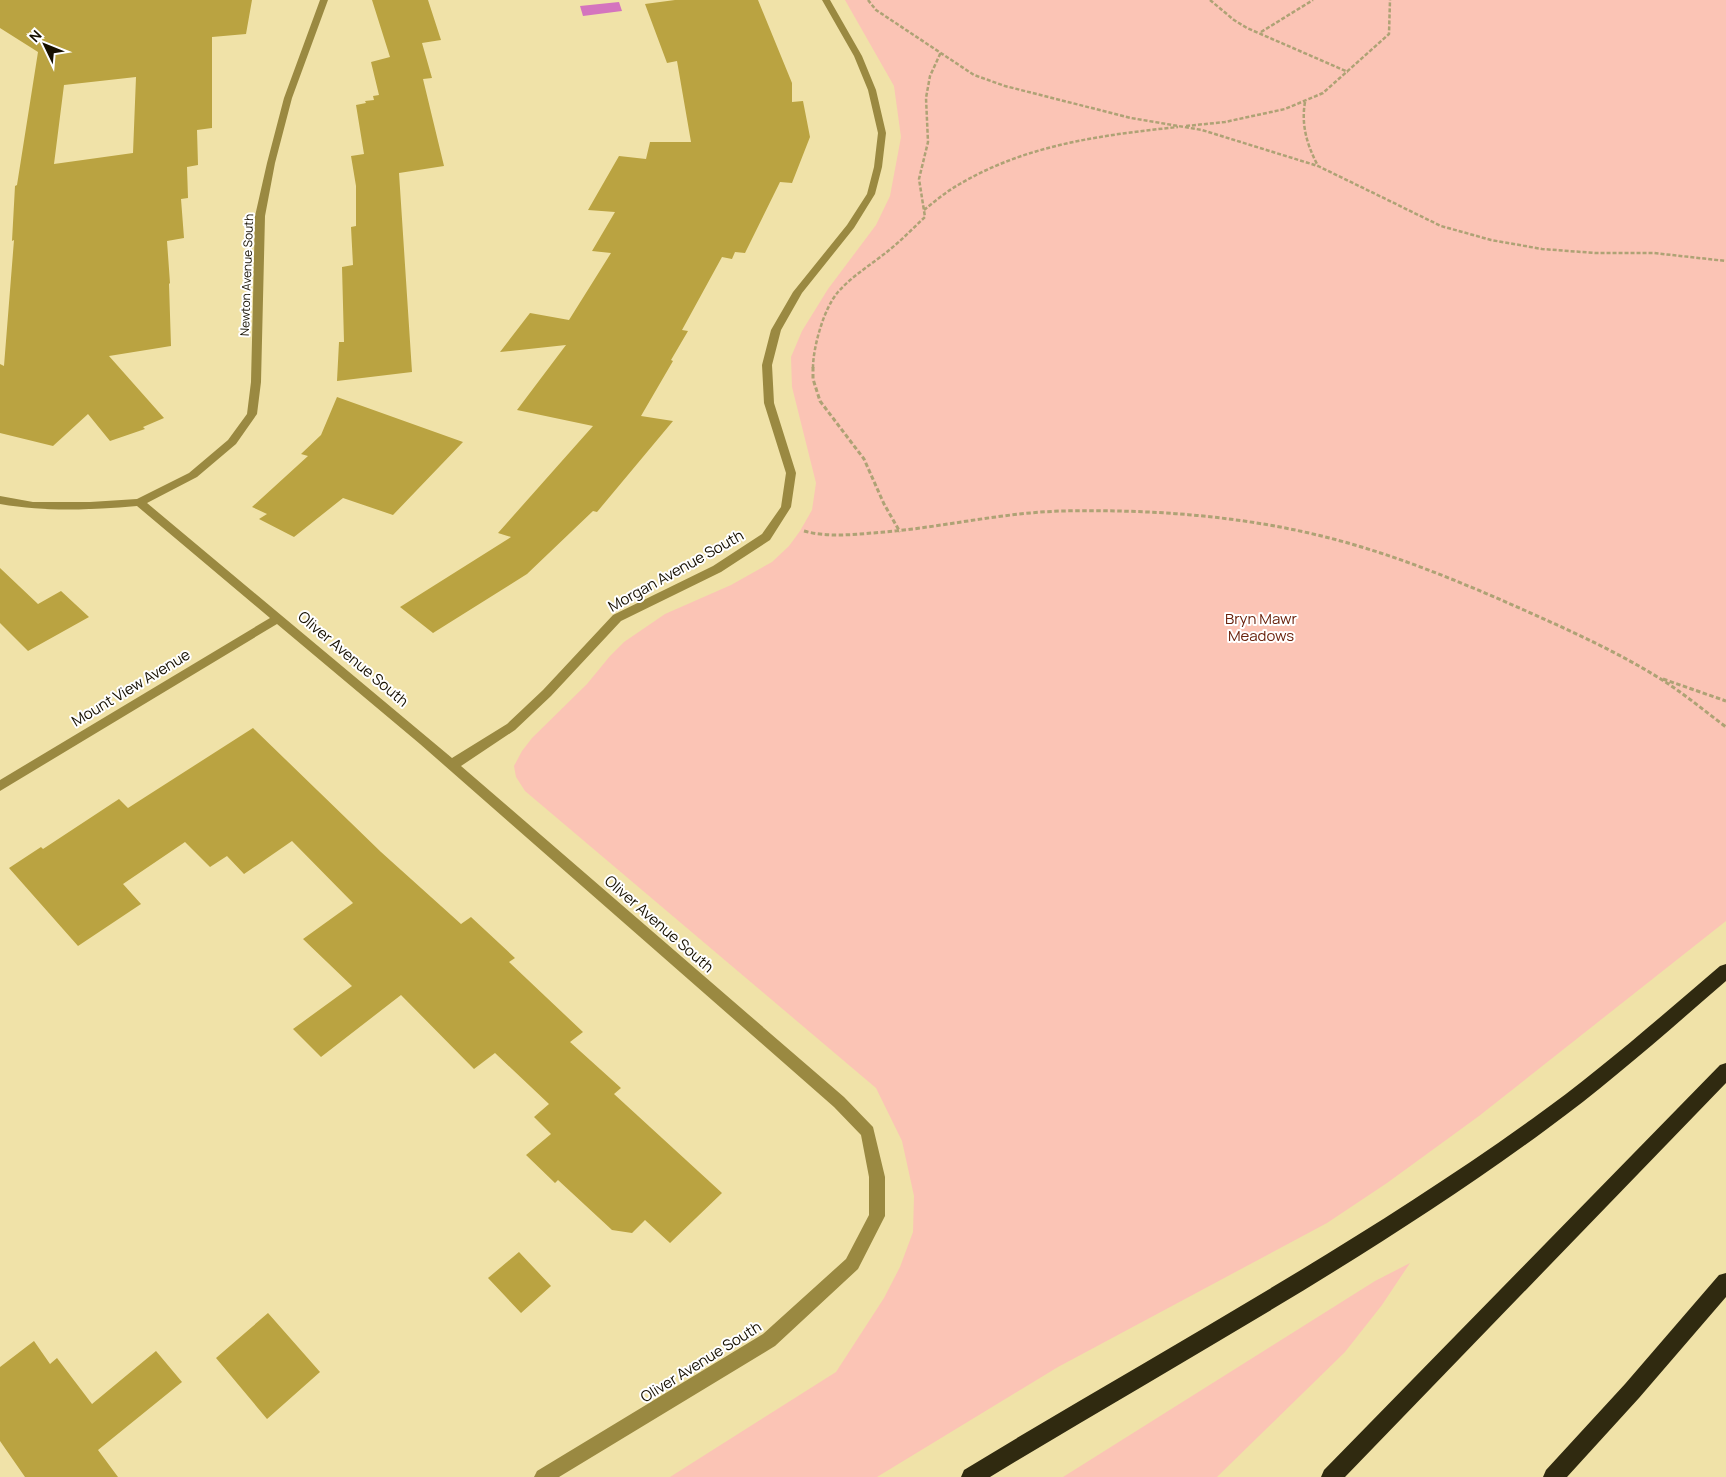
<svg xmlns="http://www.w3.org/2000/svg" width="1726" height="1477" viewBox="0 0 1726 1477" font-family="Manrope,sans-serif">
<rect width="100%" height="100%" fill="#f0e2a8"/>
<!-- green -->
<path fill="#fbc4b5" d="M 845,0 L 1726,0 L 1726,921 L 1479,1116 L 1387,1183 L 1327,1223 L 1058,1367 L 877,1477 L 670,1477 L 836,1372 L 884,1298 L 900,1267 L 913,1232 L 914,1196 L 902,1141 L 876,1088 L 525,791 L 516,777 L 514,766 L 522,751 L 532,738 L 587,684 L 610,656 L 624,642 L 665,614 L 731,585 L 772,562 L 789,546 L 800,531 L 812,510 L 816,483 L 792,387 L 791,357 L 802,331 L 828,289 L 876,225 L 890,196 L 901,137 L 894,86 Z
M 1410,1263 L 1382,1305 L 1345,1352 L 1217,1477 L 1063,1477 L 1375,1281 Z"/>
<!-- water -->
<path fill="#d474be" d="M 619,2 L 622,11 L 583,16 L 580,6 Z"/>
<!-- building -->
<path fill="#baa341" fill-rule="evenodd" d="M 0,0 L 252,0 L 246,34 L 212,37 L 212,128 L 197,130 L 198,165 L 187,167 L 188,198 L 181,199 L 184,238 L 167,241 L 170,283 L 169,284 L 171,346 L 109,356 L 164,418 L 143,427 L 145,429 L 110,441 L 88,414 L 53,446 L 0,433 L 0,364 L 4,366 L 14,240 L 12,241 L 15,186 L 17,185 L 38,52 L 0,28 ZM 136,77 L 133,153 L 54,164 L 64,85 Z
M 372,0 L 428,0 L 441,40 L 422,43 L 432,78 L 423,79 L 444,166 L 399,173 L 412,372 L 337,381 L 339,342 L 344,342 L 342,267 L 353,265 L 351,227 L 356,226 L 356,186 L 351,156 L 364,154 L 356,105 L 366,103 L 365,101 L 374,100 L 373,96 L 379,95 L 371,62 L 390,57 Z
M 675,0 L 758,0 L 792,83 L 792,102 L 803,101 L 810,137 L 792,183 L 780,182 L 745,253 L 735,252 L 732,259 L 722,257 L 682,330 L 688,331 L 671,360 L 673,361 L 641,416 L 673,421 L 597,512 L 593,511 L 527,574 L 433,633 L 400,607 L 511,537 L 498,533 L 593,426 L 517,410 L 566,345 L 500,352 L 530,313 L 569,320 L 611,253 L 592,251 L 615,212 L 588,210 L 619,156 L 646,159 L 650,142 L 691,142 L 677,61 L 667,63 L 645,4 Z
M 337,397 L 463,442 L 393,515 L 343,498 L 294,537 L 259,519 L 267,514 L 252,507 L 308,456 L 301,454 L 321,435 Z
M 0,568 L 38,604 L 61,591 L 89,617 L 28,651 L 0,623 Z
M 253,728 L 381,852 L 461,924 L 471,917 L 515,958 L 509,962 L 583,1032 L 570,1042 L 621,1088 L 614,1094 L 722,1193 L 670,1243 L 645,1220 L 632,1233 L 612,1230 L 558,1180 L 555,1183 L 526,1155 L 551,1134 L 534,1117 L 549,1104 L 495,1053 L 474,1069 L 401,995 L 321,1057 L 293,1029 L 352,986 L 303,939 L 353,903 L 292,841 L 244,874 L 227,856 L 210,867 L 185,842 L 123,884 L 141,904 L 78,946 L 9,868 L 41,847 L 43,849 L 119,799 L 128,808 Z
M 519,1252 L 551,1286 L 521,1313 L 488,1278 Z
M 268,1313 L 320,1372 L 267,1419 L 216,1358 Z
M 34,1341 L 50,1364 L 57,1358 L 92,1404 L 156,1351 L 182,1382 L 98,1450 L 118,1477 L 25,1477 L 0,1441 L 0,1367 Z"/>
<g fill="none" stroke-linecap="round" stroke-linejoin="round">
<!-- path-far1 -->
<path stroke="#aea275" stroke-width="2.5" stroke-dasharray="4 2" stroke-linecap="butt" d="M 868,0 L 876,10 L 974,75 L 1005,86 L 1131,118 L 1202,130 L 1318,166 L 1441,226 L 1491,240 L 1542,249 L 1595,253 L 1654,253 L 1726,261
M 1210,0 L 1234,20 L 1247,28 L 1348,72
M 1261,32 L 1313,0
M 1305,102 C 1301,125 1307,145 1318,166
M 1186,126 L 1225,122 L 1285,109 L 1323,93 L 1389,34 L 1390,0
M 924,210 C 935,201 946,192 958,185 C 1025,145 1101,135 1178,127
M 813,368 C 813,347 824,308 838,292 C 852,276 872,264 888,251 C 901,241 913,228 925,217 L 919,179 L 928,142 L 926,98 L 930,76 L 941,52"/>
<!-- path -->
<path stroke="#aea275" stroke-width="3" stroke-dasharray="4.5 2.5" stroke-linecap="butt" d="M 813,367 L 813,379 L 820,401 L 864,459 L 884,504 L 900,532
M 804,531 C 826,537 849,535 872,533 C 935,529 997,513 1061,511 C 1153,509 1248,516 1337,540 C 1401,557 1463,583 1524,610 C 1573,632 1622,654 1667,683 C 1688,697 1706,712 1726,727
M 1663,679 L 1726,701"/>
<!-- minor -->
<path fill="#9a8941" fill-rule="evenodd" d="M 320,0 L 328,0 L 292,98 L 275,163 L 265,216 L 261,382 L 257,414 L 236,444 L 197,477 L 147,503 L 452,758 L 507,724 L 543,690 L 613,615 L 713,566 L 762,534 L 781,507 L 786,473 L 764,403 L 762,365 L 771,330 L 793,292 L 847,225 L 867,194 L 874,167 L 878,133 L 868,90 L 854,56 L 822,0 L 830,0 L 862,56 L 876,90 L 886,133 L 882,167 L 875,194 L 854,228 L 802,293 L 781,330 L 772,365 L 774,403 L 796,473 L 791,507 L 770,540 L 721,572 L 621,621 L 551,696 L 515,730 L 461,766 L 844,1097 L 873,1127 L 885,1177 L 885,1216 L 858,1269 L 775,1346 L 559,1477 L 534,1477 L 537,1471 L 763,1334 L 846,1259 L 869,1215 L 869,1177 L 861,1135 L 834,1107 L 420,744 L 277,624 L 0,791 L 0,780 L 270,618 L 137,506 C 89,510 47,512 0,504 L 0,496 L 33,502 L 90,502 L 137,499 L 189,473 L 228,440 L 247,414 L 251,382 L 255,216 L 267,163 L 284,98 Z"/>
<!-- highway -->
<path fill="#302a10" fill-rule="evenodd" d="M 1726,964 L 1726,981 C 1667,1032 1610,1083 1547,1129 C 1371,1259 1177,1363 990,1477 L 961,1477 L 964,1470 C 1154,1354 1351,1249 1532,1119 C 1598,1072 1659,1018 1720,966 Z
M 1726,1063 L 1726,1083 L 1345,1477 L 1321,1477 L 1324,1470 L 1720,1065 Z
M 1726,1273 L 1726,1297 L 1639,1398 L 1567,1477 L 1543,1477 L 1546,1470 L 1625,1384 L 1719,1275 Z"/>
</g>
<g text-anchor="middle" stroke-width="4" stroke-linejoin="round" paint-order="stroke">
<!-- far-street labels -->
<g font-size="12" fill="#161000" stroke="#fff">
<text transform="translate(247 275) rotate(-88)" y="4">Newton Avenue South</text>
</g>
<!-- street labels -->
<g font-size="15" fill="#161000" stroke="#fff">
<text transform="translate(676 571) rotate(-29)" y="5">Morgan Avenue South</text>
<text transform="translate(353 659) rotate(40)" y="5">Oliver Avenue South</text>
<text transform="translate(131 688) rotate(-31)" y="5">Mount View Avenue</text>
<text transform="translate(659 924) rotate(41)" y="5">Oliver Avenue South</text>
<text transform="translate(701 1362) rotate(-32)" y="5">Oliver Avenue South</text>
</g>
<!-- park labels -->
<g font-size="15" fill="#6a220c" stroke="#fff">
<text x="1261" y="624">Bryn Mawr<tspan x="1261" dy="17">Meadows</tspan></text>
</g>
</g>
<!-- north arrow -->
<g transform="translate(45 45) rotate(313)" stroke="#ffffff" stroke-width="4" paint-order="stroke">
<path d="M0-4L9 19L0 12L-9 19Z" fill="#161000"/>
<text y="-8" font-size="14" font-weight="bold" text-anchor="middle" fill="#161000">N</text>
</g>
</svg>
